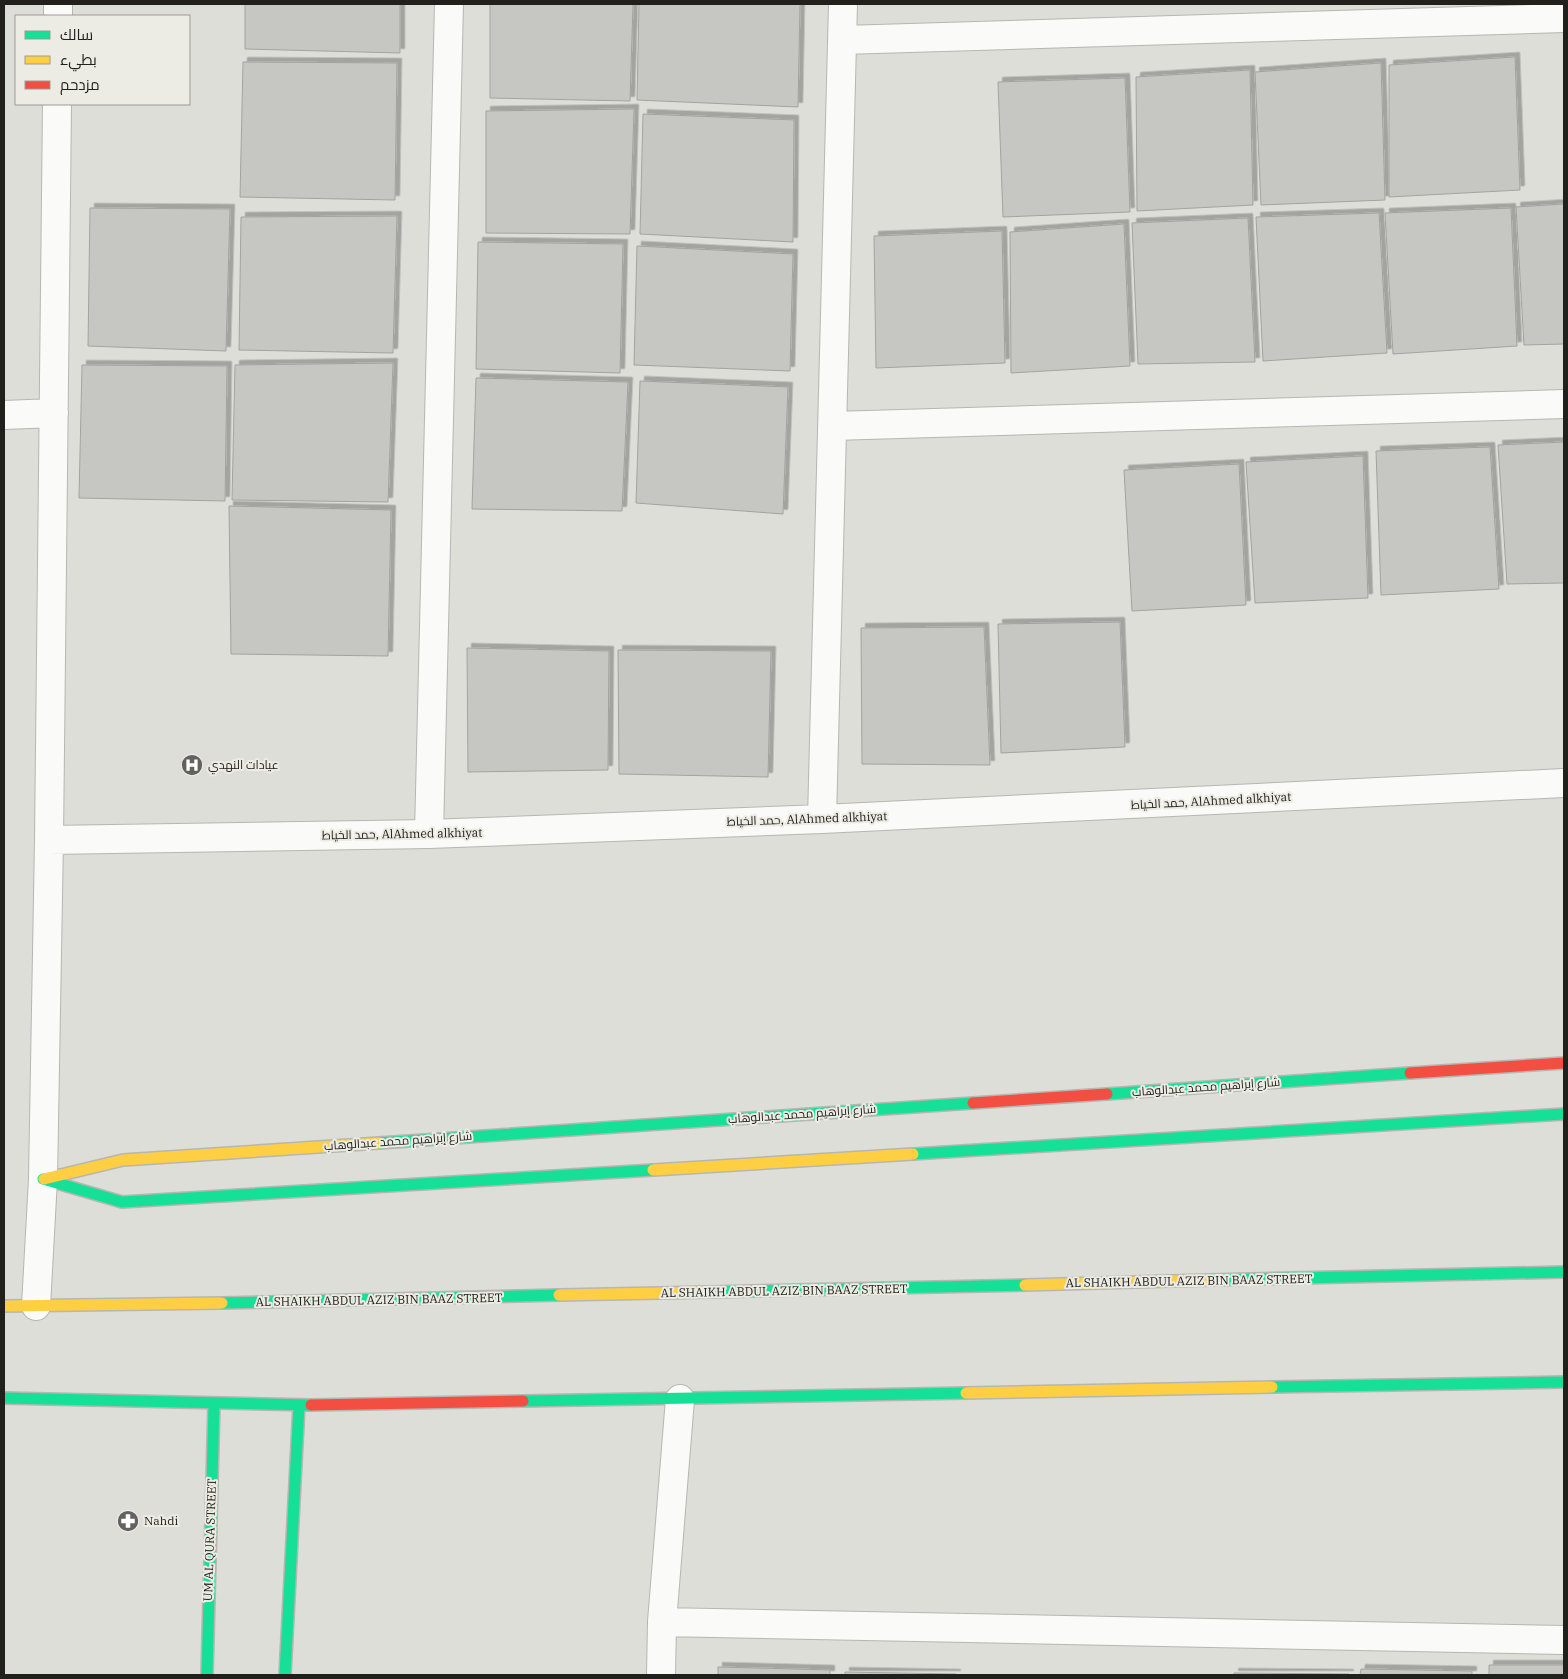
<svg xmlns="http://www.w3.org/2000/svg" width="1568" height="1679" viewBox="0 0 1568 1679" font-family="'IBM Plex Serif',Cairo,serif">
<defs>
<filter id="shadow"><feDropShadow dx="4.5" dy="-4.5" stdDeviation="0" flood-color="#0004"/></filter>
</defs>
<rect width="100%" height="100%" fill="#deded9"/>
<!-- building -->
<path fill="#c6c6c2" stroke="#a3a39f" filter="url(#shadow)" d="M 245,4 L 400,4 L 400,53 L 245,49 Z
M 490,4 L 633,4 L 630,101 L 490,98 Z
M 639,4 L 800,4 L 798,107 L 637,100 Z
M 1515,57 L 1520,190 L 1389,197 L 1389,65 Z
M 243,62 L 397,63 L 395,200 L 240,197 Z
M 1381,63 L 1385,200 L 1261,205 L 1255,72 Z
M 1250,70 L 1253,205 L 1137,211 L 1136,77 Z
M 1125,78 L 1130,212 L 1003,217 L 998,82 Z
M 634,109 L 630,234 L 486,233 L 486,111 Z
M 643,114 L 794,120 L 793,242 L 640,234 Z
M 1564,204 L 1564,344 L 1524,345 L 1516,207 Z
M 90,208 L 230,209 L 226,351 L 88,346 Z
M 1511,208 L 1517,346 L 1393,354 L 1385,213 Z
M 1379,213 L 1387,353 L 1263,361 L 1256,217 Z
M 397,216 L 393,353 L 239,350 L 241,217 Z
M 1248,218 L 1255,362 L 1138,364 L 1132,223 Z
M 1124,224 L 1130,366 L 1011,373 L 1010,232 Z
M 1002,231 L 1005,363 L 876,368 L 874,236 Z
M 478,242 L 623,244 L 620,373 L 476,369 Z
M 637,246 L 793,254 L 790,371 L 634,365 Z
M 393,363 L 388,502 L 232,500 L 235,365 Z
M 82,365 L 227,366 L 225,501 L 79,498 Z
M 476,378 L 628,382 L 622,511 L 472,509 Z
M 640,381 L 788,387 L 783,514 L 636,503 Z
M 1564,442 L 1564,583 L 1507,584 L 1498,445 Z
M 1490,447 L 1499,589 L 1381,595 L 1376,451 Z
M 1363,456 L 1368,598 L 1255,603 L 1246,462 Z
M 1239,464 L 1246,605 L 1132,611 L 1124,470 Z
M 229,506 L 391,510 L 388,656 L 231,654 Z
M 1120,622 L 1125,747 L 1001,753 L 998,624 Z
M 984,627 L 990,765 L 862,764 L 861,628 Z
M 467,648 L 609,651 L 608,770 L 468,772 Z
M 618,650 L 771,651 L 768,777 L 619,774 Z
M 1489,1665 L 1564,1665 L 1564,1675 L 1489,1675 Z
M 718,1667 L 830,1670 L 830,1675 L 718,1675 Z
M 1361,1669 L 1472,1671 L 1472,1675 L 1360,1675 Z
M 845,1672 L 956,1674 L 956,1675 L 845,1675 Z
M 1234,1673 L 1349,1674 L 1349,1675 L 1234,1675 Z"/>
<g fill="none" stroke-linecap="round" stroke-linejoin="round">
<!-- street casing -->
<g stroke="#b6b6b2" stroke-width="30">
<path id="street" d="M 58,16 L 58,4
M 843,40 L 1564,18
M 4,415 L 54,413
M 833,426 L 1564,404
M 822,819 L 843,4
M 429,834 L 449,4
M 49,840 L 429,834 L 822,819 L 1564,783
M 36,1306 L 43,1179 L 49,840 L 57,104
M 662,1622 L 1564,1640
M 661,1675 L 662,1622 L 680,1399"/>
</g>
<!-- fast casing -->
<g stroke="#b6b6b2" stroke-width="14">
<path id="fast" d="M 1107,1094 L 1410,1073
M 379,1143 L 973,1103
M 913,1154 L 1564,1114
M 43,1179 L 122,1202 L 653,1170
M 1209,1280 L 1564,1272
M 710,1292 L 1025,1285
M 222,1303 L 559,1295
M 1272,1387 L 1564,1382
M 4,1398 L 311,1405
M 523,1401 L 966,1393
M 207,1675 L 214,1404
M 285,1675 L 299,1405"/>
</g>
<!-- slow casing -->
<g stroke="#b6b6b2" stroke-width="14">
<path id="slow" d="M 653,1170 L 913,1154
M 44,1179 L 123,1160 L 379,1143
M 1025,1285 L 1209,1280
M 559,1295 L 710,1292
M 4,1306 L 222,1303
M 966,1393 L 1272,1387"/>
</g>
<!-- jam casing -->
<g stroke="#b6b6b2" stroke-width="14">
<path id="jam" d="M 1410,1073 L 1564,1063
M 973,1103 L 1107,1094
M 311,1405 L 523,1401"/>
</g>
<!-- street -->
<use href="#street" stroke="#fafaf9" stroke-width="28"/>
<!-- fast -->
<use href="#fast" stroke="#16e098" stroke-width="11"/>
<!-- slow -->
<use href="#slow" stroke="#ffcf43" stroke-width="11"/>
<!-- jam -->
<use href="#jam" stroke="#f24e42" stroke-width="11"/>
</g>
<!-- icons -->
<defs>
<g id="hospital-disc" transform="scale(1.125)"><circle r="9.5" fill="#63625f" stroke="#edece4"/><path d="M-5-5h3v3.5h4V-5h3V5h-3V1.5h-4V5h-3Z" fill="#fff"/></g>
<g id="pharmacy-disc" transform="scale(1.125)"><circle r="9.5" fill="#63625f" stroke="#edece4"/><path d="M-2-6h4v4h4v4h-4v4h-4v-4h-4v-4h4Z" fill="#fff"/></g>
</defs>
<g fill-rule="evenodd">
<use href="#hospital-disc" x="192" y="765"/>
<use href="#pharmacy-disc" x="128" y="1521"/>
</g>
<g text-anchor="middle" stroke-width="4" stroke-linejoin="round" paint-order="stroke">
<!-- poi labels -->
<g font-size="12" fill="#21201d" stroke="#edece4" text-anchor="start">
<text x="208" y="769">عيادات النهدي</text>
<text x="144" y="1525">Nahdi</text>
</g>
<!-- street labels -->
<g font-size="12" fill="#21201d" stroke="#edece4">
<text transform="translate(1211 801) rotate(-3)" y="4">حمد الخياط, AlAhmed alkhiyat</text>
<text transform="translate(807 819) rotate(-2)" y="4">حمد الخياط, AlAhmed alkhiyat</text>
<text transform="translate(402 834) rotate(-1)" y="4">حمد الخياط, AlAhmed alkhiyat</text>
<text transform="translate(1206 1087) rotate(-4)" y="4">شارع إبراهيم محمد عبدالوهاب</text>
<text transform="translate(802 1114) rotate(-4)" y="4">شارع إبراهيم محمد عبدالوهاب</text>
<text transform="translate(398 1141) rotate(-4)" y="4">شارع إبراهيم محمد عبدالوهاب</text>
<text transform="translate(1189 1281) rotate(-1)" y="4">AL SHAIKH ABDUL AZIZ BIN BAAZ STREET</text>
<text transform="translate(784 1291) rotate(-1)" y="4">AL SHAIKH ABDUL AZIZ BIN BAAZ STREET</text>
<text transform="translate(379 1300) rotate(-1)" y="4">AL SHAIKH ABDUL AZIZ BIN BAAZ STREET</text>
<text transform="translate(210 1540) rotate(-88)" y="4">UM AL QURA STREET</text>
</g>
</g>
<!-- border -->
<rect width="1568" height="1679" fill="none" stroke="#21201d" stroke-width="10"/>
<!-- legend -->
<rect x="15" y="15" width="175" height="90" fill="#edece4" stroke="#9b9a94"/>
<rect x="25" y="31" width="25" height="8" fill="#16e098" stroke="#9b9a94"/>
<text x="60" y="40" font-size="15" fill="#21201d">سالك</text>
<rect x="25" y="56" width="25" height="8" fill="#ffcf43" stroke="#9b9a94"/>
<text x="60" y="65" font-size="15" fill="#21201d">بطيء</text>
<rect x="25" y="81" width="25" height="8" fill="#f24e42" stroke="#9b9a94"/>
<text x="60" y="90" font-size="15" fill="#21201d">مزدحم</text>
</svg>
